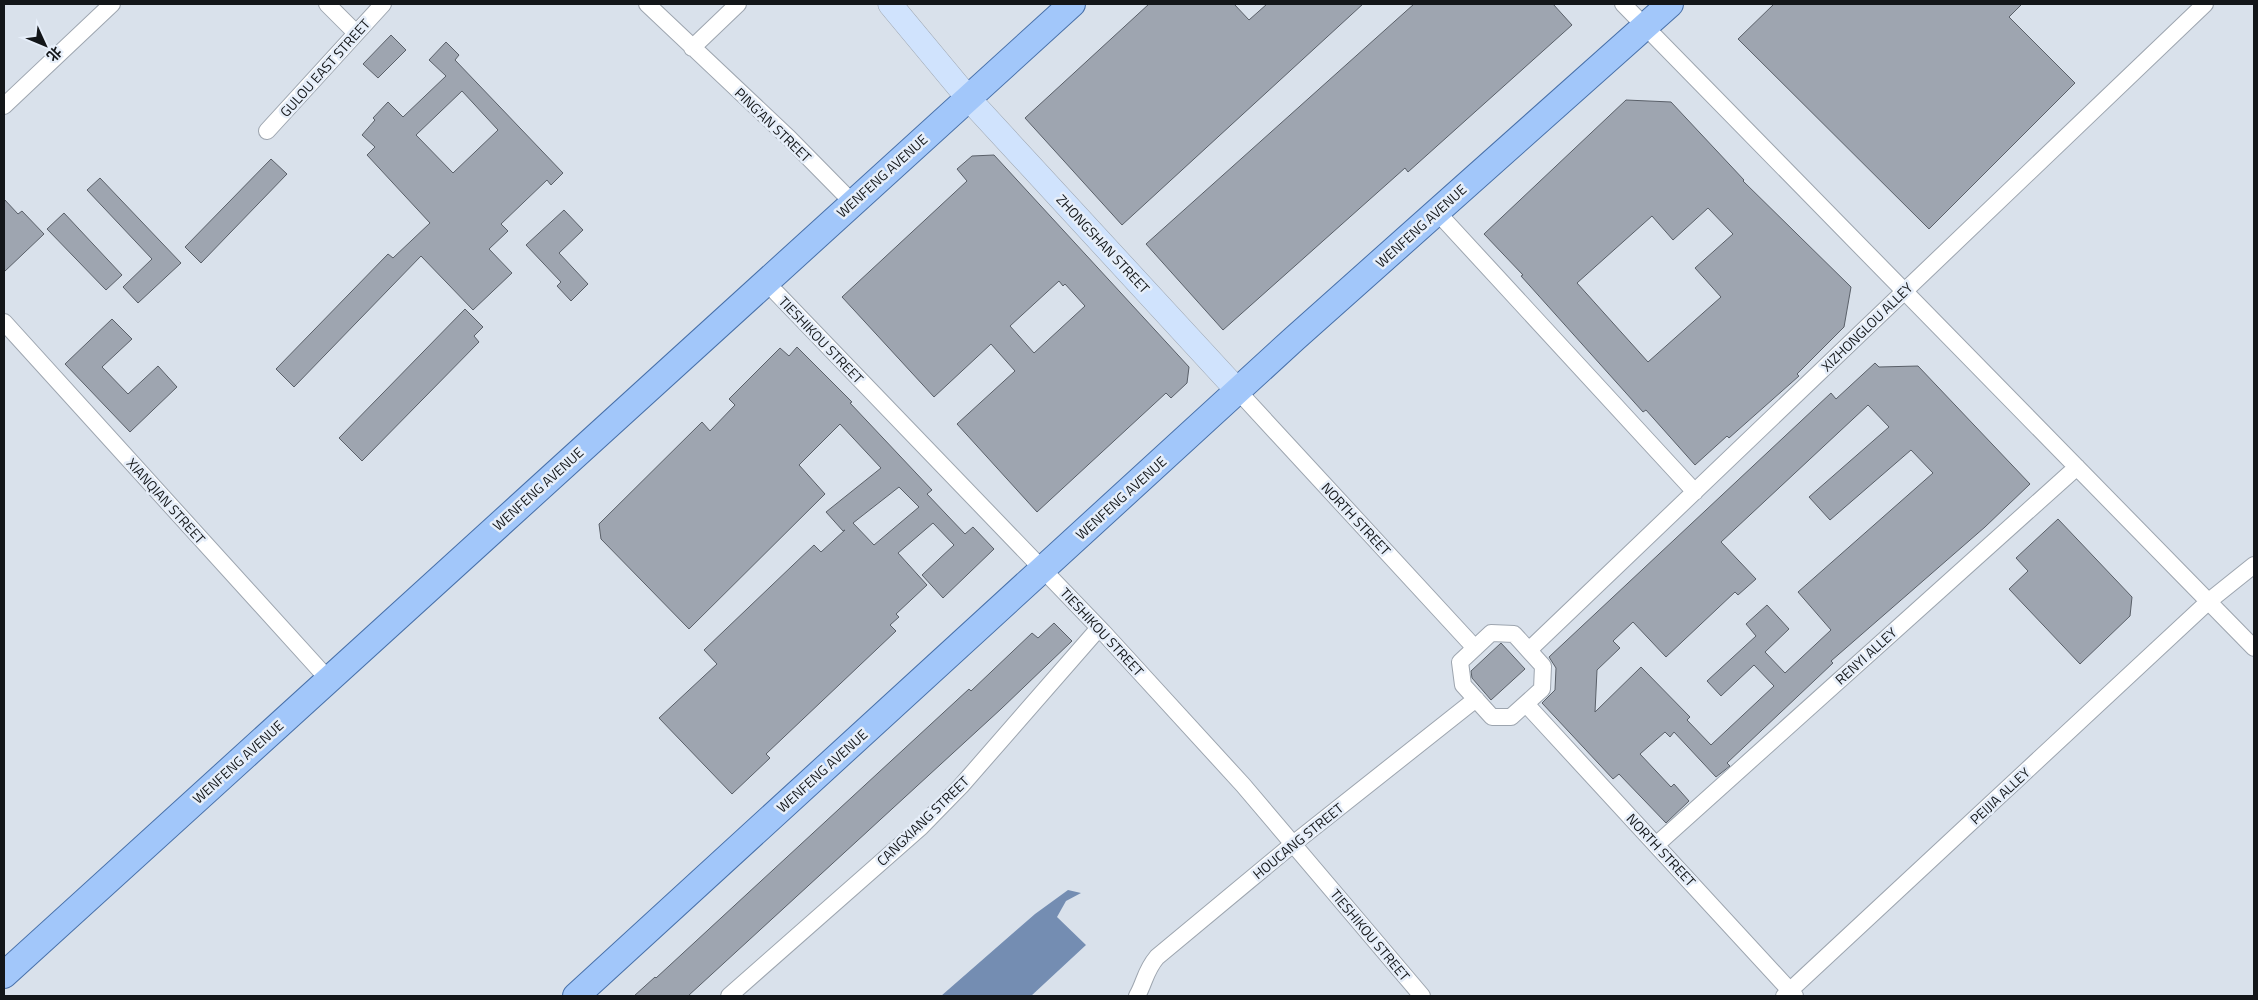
<svg xmlns="http://www.w3.org/2000/svg" width="2258" height="1000" viewBox="0 0 2258 1000" font-family="'Titillium Web','Noto Sans SC',sans-serif">
<rect width="100%" height="100%" fill="#d9e1eb"/>
<!-- water -->
<path fill="#748db2" d="M 1068,890 L 1081,893 L 1066,901 L 1057,917 L 1086,945 L 1031,996 L 941,996 L 1035,914 Z"/>
<!-- building -->
<path fill="#9ea5b0" stroke="#5a6069" fill-rule="evenodd" d="M 1149,4 L 1234,4 L 1249,20 L 1267,4 L 1363,4 L 1122,225 L 1025,118 Z
M 1414,4 L 1553,4 L 1572,25 L 1408,172 L 1405,168 L 1223,330 L 1146,244 Z
M 1774,4 L 2022,4 L 2009,17 L 2075,83 L 1929,229 L 1738,39 Z
M 391,35 L 406,50 L 378,78 L 363,64 Z
M 446,42 L 459,55 L 455,60 L 563,173 L 551,185 L 547,180 L 501,224 L 508,231 L 489,249 L 512,273 L 473,310 L 421,256 L 294,387 L 276,369 L 388,254 L 393,258 L 430,223 L 367,155 L 375,147 L 362,135 L 375,120 L 373,118 L 388,102 L 403,117 L 446,76 L 429,60 ZM 462,91 L 498,130 L 453,173 L 416,135 Z
M 1626,100 L 1671,102 L 1744,180 L 1743,181 L 1851,287 L 1844,327 L 1797,374 L 1799,376 L 1729,438 L 1727,436 L 1695,465 L 1646,410 L 1643,412 L 1521,276 L 1523,275 L 1484,234 ZM 1708,208 L 1733,234 L 1695,268 L 1721,297 L 1648,362 L 1577,283 L 1652,216 L 1673,240 Z
M 994,155 L 1189,367 L 1187,383 L 1171,398 L 1166,393 L 1037,512 L 957,424 L 1015,371 L 991,344 L 934,397 L 842,297 L 967,181 L 957,169 L 972,156 ZM 1059,281 L 1063,286 L 1065,284 L 1085,306 L 1034,353 L 1010,326 Z
M 271,159 L 287,174 L 201,263 L 185,247 Z
M 100,178 L 181,263 L 138,303 L 123,287 L 152,259 L 87,190 Z
M 4,199 L 18,214 L 22,211 L 44,234 L 4,272 Z
M 564,210 L 583,230 L 559,253 L 588,284 L 571,301 L 557,286 L 561,282 L 526,245 Z
M 64,213 L 122,275 L 106,290 L 47,229 Z
M 465,309 L 483,327 L 474,336 L 479,342 L 362,461 L 339,438 Z
M 112,319 L 132,339 L 102,367 L 128,394 L 158,366 L 177,387 L 130,432 L 65,364 Z
M 797,347 L 852,402 L 850,403 L 932,490 L 927,494 L 965,534 L 973,527 L 994,549 L 943,598 L 922,575 L 954,545 L 933,523 L 898,553 L 927,585 L 896,614 L 899,617 L 890,625 L 896,631 L 766,754 L 770,758 L 732,794 L 659,718 L 717,664 L 704,650 L 814,545 L 821,552 L 845,530 L 843,531 L 826,512 L 881,468 L 840,424 L 799,465 L 825,494 L 689,629 L 601,539 L 599,524 L 702,422 L 710,431 L 735,405 L 729,399 L 780,348 L 789,356 ZM 899,487 L 919,507 L 874,545 L 853,523 Z
M 1875,363 L 1879,367 L 1918,366 L 2030,484 L 1985,527 L 1831,661 L 1833,663 L 1727,763 L 1730,766 L 1716,777 L 1674,732 L 1670,737 L 1665,732 L 1640,754 L 1671,787 L 1674,784 L 1689,801 L 1666,823 L 1619,774 L 1613,779 L 1542,703 L 1555,690 L 1556,668 L 1549,657 L 1831,393 L 1836,399 ZM 1868,405 L 1889,427 L 1809,497 L 1830,520 L 1911,450 L 1933,473 L 1798,592 L 1831,630 L 1785,673 L 1765,652 L 1789,629 L 1767,605 L 1746,624 L 1756,636 L 1707,681 L 1721,696 L 1754,665 L 1774,686 L 1711,745 L 1687,720 L 1690,717 L 1641,667 L 1595,712 L 1597,670 L 1620,648 L 1613,641 L 1633,622 L 1666,657 L 1735,592 L 1738,595 L 1756,579 L 1721,542 Z
M 2058,519 L 2132,597 L 2130,616 L 2080,664 L 2009,589 L 2028,571 L 2016,558 Z
M 1054,623 L 1072,641 L 1001,709 L 688,996 L 634,996 L 655,977 L 656,978 L 969,689 L 971,691 L 1032,633 L 1038,638 Z
M 1501,643 L 1525,669 L 1491,700 L 1472,678 L 1471,671 Z"/>
<g fill="none" stroke-linecap="round" stroke-linejoin="round">
<!-- street casing -->
<g stroke="#9da5af" stroke-width="18">
<path id="street" d="M 327,4 L 356,33
M 647,4 L 789,138 L 853,203
M 1623,4 L 2254,648
M 692,48 L 738,4
M 4,106 L 112,4
M 267,131 L 383,4
M 1437,212 L 1695,492
M 766,282 L 1103,632 L 1243,785 L 1422,996
M 4,322 L 328,679
M 1238,391 L 1475,648
M 1491,633 L 1514,634 L 1543,666 L 1542,689 L 1511,717 L 1492,717 L 1463,685 L 1460,662 Z
M 1529,650 L 2205,4
M 1526,704 L 1795,996
M 1656,845 L 2077,467
M 729,996 L 921,827 L 961,786 L 1099,628
M 1137,996 C 1145,982 1145,971 1157,957 L 1293,844 L 1476,699
M 1784,996 L 2209,601 L 2254,565"/>
</g>
<!-- secondary casing -->
<g stroke="#9da5af" stroke-width="25">
<path id="secondary" d="M 890,4 L 968,98 L 1238,391"/>
</g>
<!-- primary casing -->
<g stroke="#4870a9" stroke-width="28">
<path id="primary" d="M 4,975 L 1072,4
M 576,996 L 1294,339 L 1670,4"/>
</g>
<!-- street -->
<use href="#street" stroke="#fff" stroke-width="16"/>
<!-- secondary -->
<use href="#secondary" stroke="#d0e3fd" stroke-width="24"/>
<!-- primary -->
<use href="#primary" stroke="#a2c7fa" stroke-width="26"/>
</g>
<g text-anchor="middle" stroke-width="5" stroke-linejoin="round" paint-order="stroke">
<!-- street labels -->
<g font-size="14" fill="#131619" stroke="#e6eef9">
<text transform="translate(325 68) rotate(-48)" y="5">GULOU EAST STREET</text>
<text transform="translate(773 125) rotate(44)" y="5">PING'AN STREET</text>
<text transform="translate(882 176) rotate(-42)" y="5">WENFENG AVENUE</text>
<text transform="translate(1421 226) rotate(-42)" y="5">WENFENG AVENUE</text>
<text transform="translate(1103 244) rotate(47)" y="5">ZHONGSHAN STREET</text>
<text transform="translate(1867 327) rotate(-44)" y="5">XIZHONGLOU ALLEY</text>
<text transform="translate(821 340) rotate(46)" y="5">TIESHIKOU STREET</text>
<text transform="translate(538 489) rotate(-42)" y="5">WENFENG AVENUE</text>
<text transform="translate(1121 498) rotate(-42)" y="5">WENFENG AVENUE</text>
<text transform="translate(166 501) rotate(48)" y="5">XIANQIAN STREET</text>
<text transform="translate(1356 519) rotate(47)" y="5">NORTH STREET</text>
<text transform="translate(1102 632) rotate(47)" y="5">TIESHIKOU STREET</text>
<text transform="translate(1866 656) rotate(-42)" y="5">RENYI ALLEY</text>
<text transform="translate(238 762) rotate(-42)" y="5">WENFENG AVENUE</text>
<text transform="translate(822 771) rotate(-42)" y="5">WENFENG AVENUE</text>
<text transform="translate(2000 796) rotate(-43)" y="5">PEIJIA ALLEY</text>
<text transform="translate(923 821) rotate(-44)" y="5">CANGXIANG STREET</text>
<text transform="translate(1298 841) rotate(-39)" y="5">HOUCANG STREET</text>
<text transform="translate(1661 850) rotate(47)" y="5">NORTH STREET</text>
<text transform="translate(1370 935) rotate(50)" y="5">TIESHIKOU STREET</text>
</g>
</g>
<!-- border -->
<rect width="2258" height="1000" fill="none" stroke="#131619" stroke-width="10"/>
<!-- north arrow -->
<g transform="translate(45 45) rotate(134)" stroke="#e6eef9" stroke-width="4" paint-order="stroke">
<path d="M0-4L9 19L0 12L-9 19Z" fill="#131619"/>
<text y="-8" font-size="14" font-weight="bold" text-anchor="middle" fill="#131619">北</text>
</g>
</svg>
